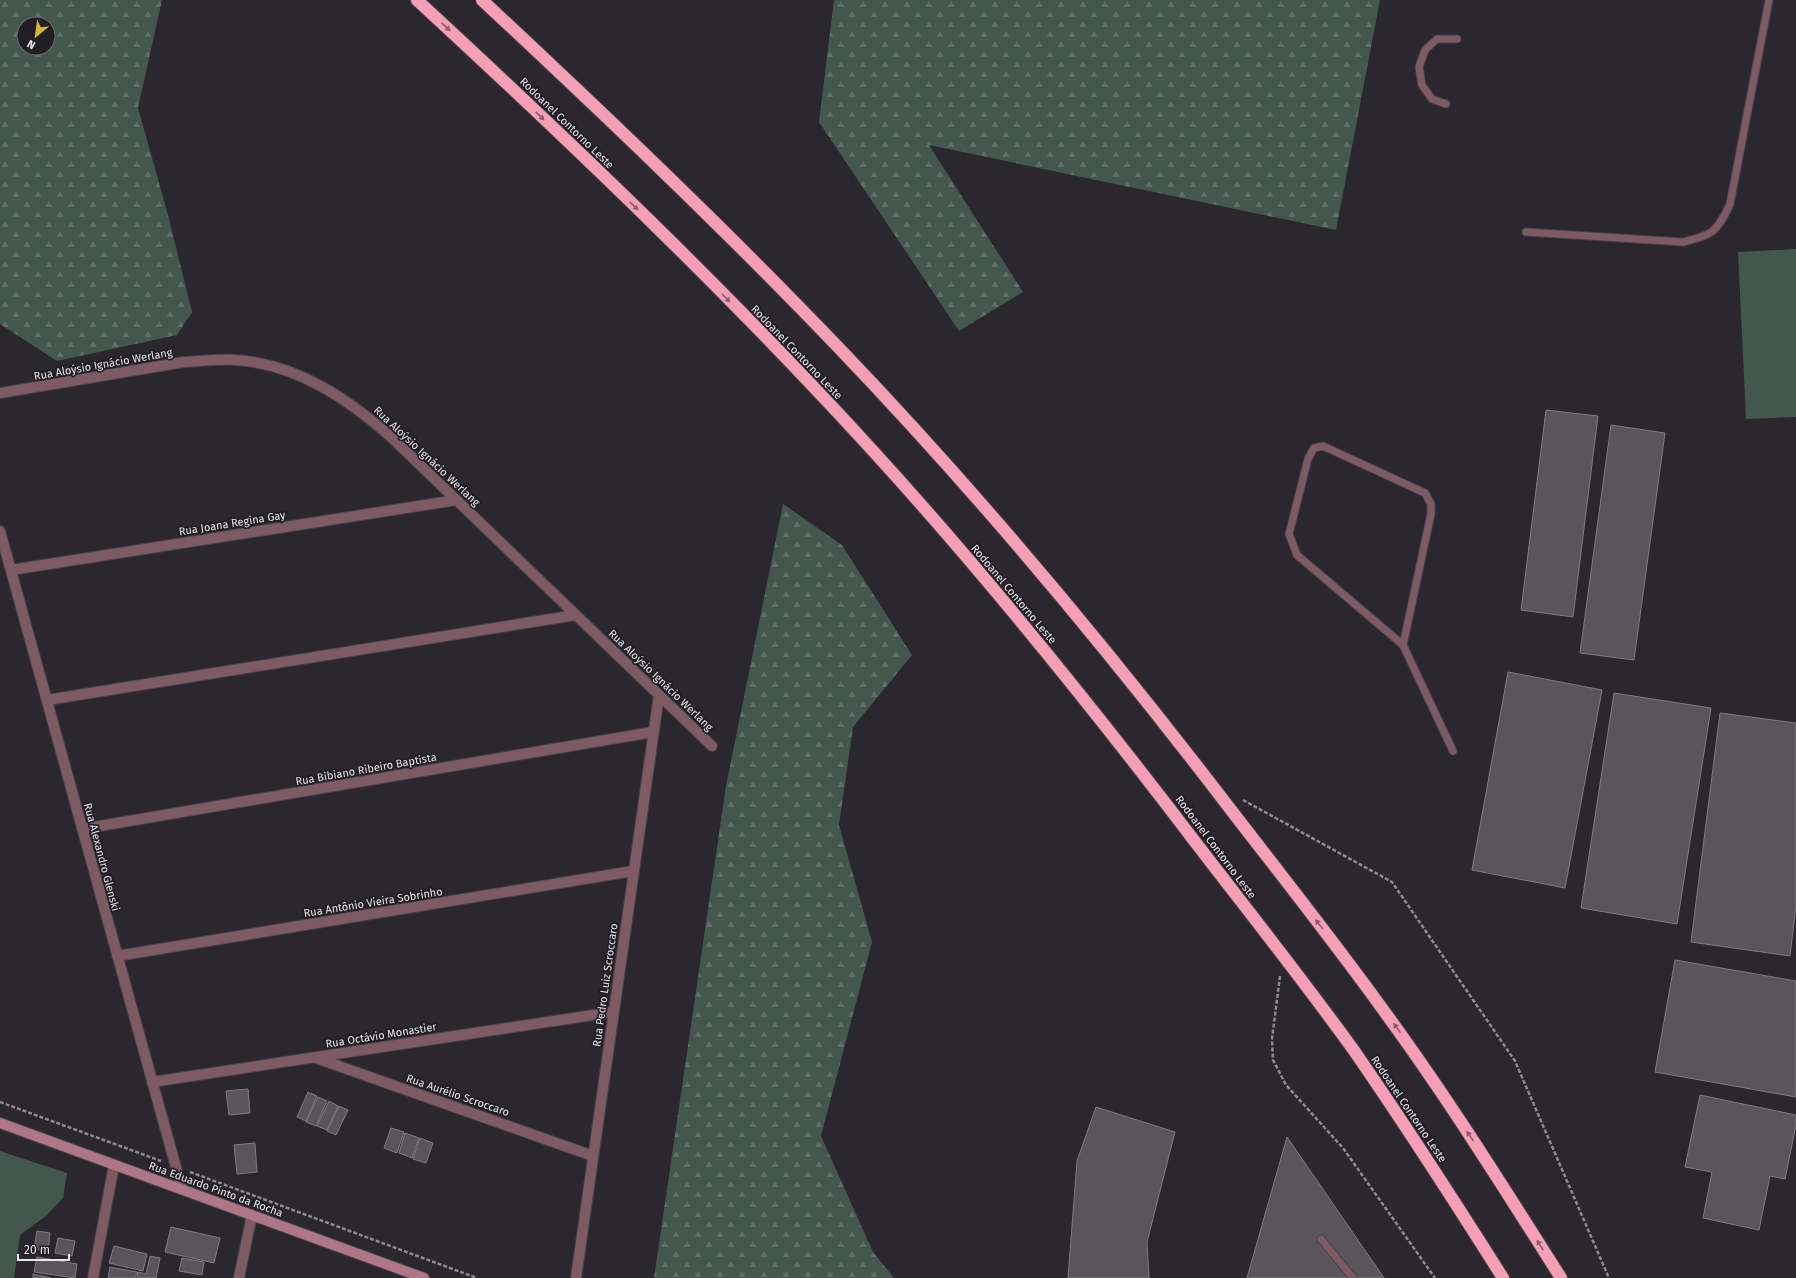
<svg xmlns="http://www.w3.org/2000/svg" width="1796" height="1278" viewBox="0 0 1796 1278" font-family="'Fira Sans',sans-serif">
<defs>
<pattern id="forest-firs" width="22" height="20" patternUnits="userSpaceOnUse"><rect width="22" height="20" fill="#43574e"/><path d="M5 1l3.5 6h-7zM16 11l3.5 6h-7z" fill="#5e6f68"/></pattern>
</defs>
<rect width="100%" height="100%" fill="#2a272e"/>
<!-- forest -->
<path fill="url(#forest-firs)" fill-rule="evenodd" d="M 0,0 L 162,0 L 138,108 L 168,215 L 192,312 L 177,335 L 57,361 L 0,324 ZM 24,24 L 48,24 L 48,48 L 24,48 Z
M 834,0 L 1380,0 L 1336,230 L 929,145 L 1023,292 L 959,331 L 819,122 Z
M 783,504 L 842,545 L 912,655 L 853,727 L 839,825 L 872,942 L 821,1136 L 873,1252 L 894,1278 L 654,1278 L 726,786 Z"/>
<!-- park -->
<path fill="#43574e" d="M 1796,249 L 1796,417 L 1746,419 L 1738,252 Z
M 0,1151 L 67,1173 L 63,1198 L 46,1216 L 20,1235 L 14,1278 L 0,1278 Z"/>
<!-- building -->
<path fill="#5a555b" stroke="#807b82" d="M 1546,410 L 1598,416 L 1573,617 L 1521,610 Z
M 1611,425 L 1665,433 L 1634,660 L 1580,653 Z
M 1508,672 L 1602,690 L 1565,888 L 1472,870 Z
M 1614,693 L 1711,708 L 1677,924 L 1581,908 Z
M 1720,713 L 1796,723 L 1796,906 L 1790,956 L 1691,942 Z
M 1675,960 L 1796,981 L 1796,1097 L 1655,1072 Z
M 248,1089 L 250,1113 L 229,1115 L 226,1091 Z
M 308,1092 L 317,1096 L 306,1121 L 297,1117 Z
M 1700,1095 L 1796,1115 L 1796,1125 L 1785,1179 L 1770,1176 L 1759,1230 L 1703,1218 L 1712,1172 L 1685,1167 Z
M 318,1097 L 327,1101 L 316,1126 L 306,1122 Z
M 329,1101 L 338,1106 L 327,1130 L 317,1126 Z
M 339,1106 L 348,1110 L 336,1135 L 327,1131 Z
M 1096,1107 L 1175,1132 L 1147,1242 L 1149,1278 L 1068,1278 L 1077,1161 Z
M 391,1128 L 404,1132 L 397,1153 L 384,1148 Z
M 405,1133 L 419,1138 L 412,1158 L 399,1153 Z
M 1287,1137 L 1384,1278 L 1247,1278 Z
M 420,1138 L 433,1143 L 426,1163 L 413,1159 Z
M 255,1143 L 257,1172 L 237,1174 L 234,1145 Z
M 171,1227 L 220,1238 L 214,1263 L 165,1252 Z
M 37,1231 L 50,1233 L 48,1251 L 34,1249 Z
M 58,1238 L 75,1241 L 72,1256 L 55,1253 Z
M 114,1246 L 147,1254 L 143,1271 L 109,1263 Z
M 150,1256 L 160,1258 L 156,1278 L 137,1278 L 138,1272 L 146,1274 Z
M 37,1257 L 77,1264 L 75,1278 L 34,1272 Z
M 182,1258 L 204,1262 L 202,1275 L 179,1271 Z
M 110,1267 L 137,1272 L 135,1278 L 108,1278 Z
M 33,1274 L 51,1278 L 33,1278 Z"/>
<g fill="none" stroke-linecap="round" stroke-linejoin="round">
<!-- lane casing -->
<g stroke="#454248" stroke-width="9">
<path id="lane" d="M 1446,104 L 1432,99 L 1422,85 L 1419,67 L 1425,50 L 1437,39 L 1457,39
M 1526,232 L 1683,242 C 1713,235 1717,232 1730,204 L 1769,0
M 1403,645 L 1297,555 L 1289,534 L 1308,459 L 1314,448 L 1323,446 L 1425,493 L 1431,504 L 1431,514 L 1403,645 L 1453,751
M 1321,1239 L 1353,1278"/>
</g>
<!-- street casing -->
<g stroke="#454248" stroke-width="12">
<path id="street" d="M 0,393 L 184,362 C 201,361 219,359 236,360 C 296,364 347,398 391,437 L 712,746
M 0,531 L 182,1189
M 11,570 L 457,500
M 47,700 L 576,615
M 82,829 L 653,732
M 117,956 L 633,871
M 316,1058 L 593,1156
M 152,1082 L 613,1012
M 93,1278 L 114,1165
M 239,1278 L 252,1215
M 576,1278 L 659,695"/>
</g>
<!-- secondary casing -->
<g stroke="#454248" stroke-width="12">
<path id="secondary" d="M 0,1123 L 424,1278"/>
</g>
<!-- highway casing -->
<g stroke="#454248" stroke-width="14">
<path id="highway" d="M 417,0 C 574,145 730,294 874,452 C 988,577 1094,709 1196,843 C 1249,912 1304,981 1355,1052 C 1406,1126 1455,1202 1503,1278
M 482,0 C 603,113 723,227 838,347 C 978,493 1108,649 1231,810 C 1282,876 1335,943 1384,1011 C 1447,1097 1504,1188 1561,1278"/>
</g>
<!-- path -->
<path stroke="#8e8c91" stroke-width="2.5" stroke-dasharray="4 2" stroke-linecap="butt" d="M 1243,800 L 1392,882 L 1515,1061 L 1609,1278
M 1280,976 L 1272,1039 L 1273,1060 L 1286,1085 L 1343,1148 L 1435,1278
M 0,1102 L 161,1161
M 190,1172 L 477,1278"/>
<!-- lane -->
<use href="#lane" stroke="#7e5b64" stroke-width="7"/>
<!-- street -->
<use href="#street" stroke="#7e5b64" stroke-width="10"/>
<!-- secondary -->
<use href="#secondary" stroke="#ae7686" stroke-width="10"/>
<!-- highway -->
<use href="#highway" stroke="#f59fb7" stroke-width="12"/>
</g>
<!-- one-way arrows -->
<defs><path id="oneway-solid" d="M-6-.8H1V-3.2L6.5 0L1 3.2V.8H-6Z"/></defs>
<g fill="#8a5e6e">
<use href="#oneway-solid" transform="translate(446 27) rotate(43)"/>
<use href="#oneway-solid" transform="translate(540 116) rotate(44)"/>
<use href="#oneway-solid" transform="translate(634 206) rotate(44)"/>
<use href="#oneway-solid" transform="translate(726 298) rotate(45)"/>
<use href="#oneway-solid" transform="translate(1319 924) rotate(-128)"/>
<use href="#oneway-solid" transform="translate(1397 1028) rotate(-125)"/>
<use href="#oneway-solid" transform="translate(1470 1136) rotate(-124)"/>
<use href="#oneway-solid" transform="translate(1540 1245) rotate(-122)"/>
</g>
<g text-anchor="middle" stroke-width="3.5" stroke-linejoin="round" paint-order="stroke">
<!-- street labels -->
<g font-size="11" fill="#e8e6eb" stroke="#201e24">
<text transform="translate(567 123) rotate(44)" y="4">Rodoanel Contorno Leste</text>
<text transform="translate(797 352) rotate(46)" y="4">Rodoanel Contorno Leste</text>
<text transform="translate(103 364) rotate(-10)" y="4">Rua Aloýsio Ignácio Werlang</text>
<text transform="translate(427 456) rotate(43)" y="4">Rua Aloýsio Ignácio Werlang</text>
<text transform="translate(232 523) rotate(-9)" y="4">Rua Joana Regina Gay</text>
<text transform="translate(1014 594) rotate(50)" y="4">Rodoanel Contorno Leste</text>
<text transform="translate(661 680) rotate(44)" y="4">Rua Aloýsio Ignácio Werlang</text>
<text transform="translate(366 769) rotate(-10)" y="4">Rua Bibiano Ribeiro Baptista</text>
<text transform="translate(1216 847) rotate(53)" y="4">Rodoanel Contorno Leste</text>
<text transform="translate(102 857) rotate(75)" y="4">Rua Alexandro Glenski</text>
<text transform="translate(373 902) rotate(-9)" y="4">Rua Antônio Vieira Sobrinho</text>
<text transform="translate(605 985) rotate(-82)" y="4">Rua Pedro Luiz Scroccaro</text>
<text transform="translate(381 1035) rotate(-9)" y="4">Rua Octávio Monastier</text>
<text transform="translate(458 1095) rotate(19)" y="4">Rua Aurélio Scroccaro</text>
<text transform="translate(1409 1109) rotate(56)" y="4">Rodoanel Contorno Leste</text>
<text transform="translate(216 1189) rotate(20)" y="4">Rua Eduardo Pinto da Rocha</text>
</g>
</g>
<!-- north arrow -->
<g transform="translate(36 36) rotate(209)"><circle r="19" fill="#201e24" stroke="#706e74"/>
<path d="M0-3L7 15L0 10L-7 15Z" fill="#dcb233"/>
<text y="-6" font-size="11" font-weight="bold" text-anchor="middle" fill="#e8e6eb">N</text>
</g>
<!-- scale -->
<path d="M18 1254v6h51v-6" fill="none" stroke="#e8e6eb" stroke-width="2"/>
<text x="24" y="1254" font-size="12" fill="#e8e6eb" stroke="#201e24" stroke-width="3" paint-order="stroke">20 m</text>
</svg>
